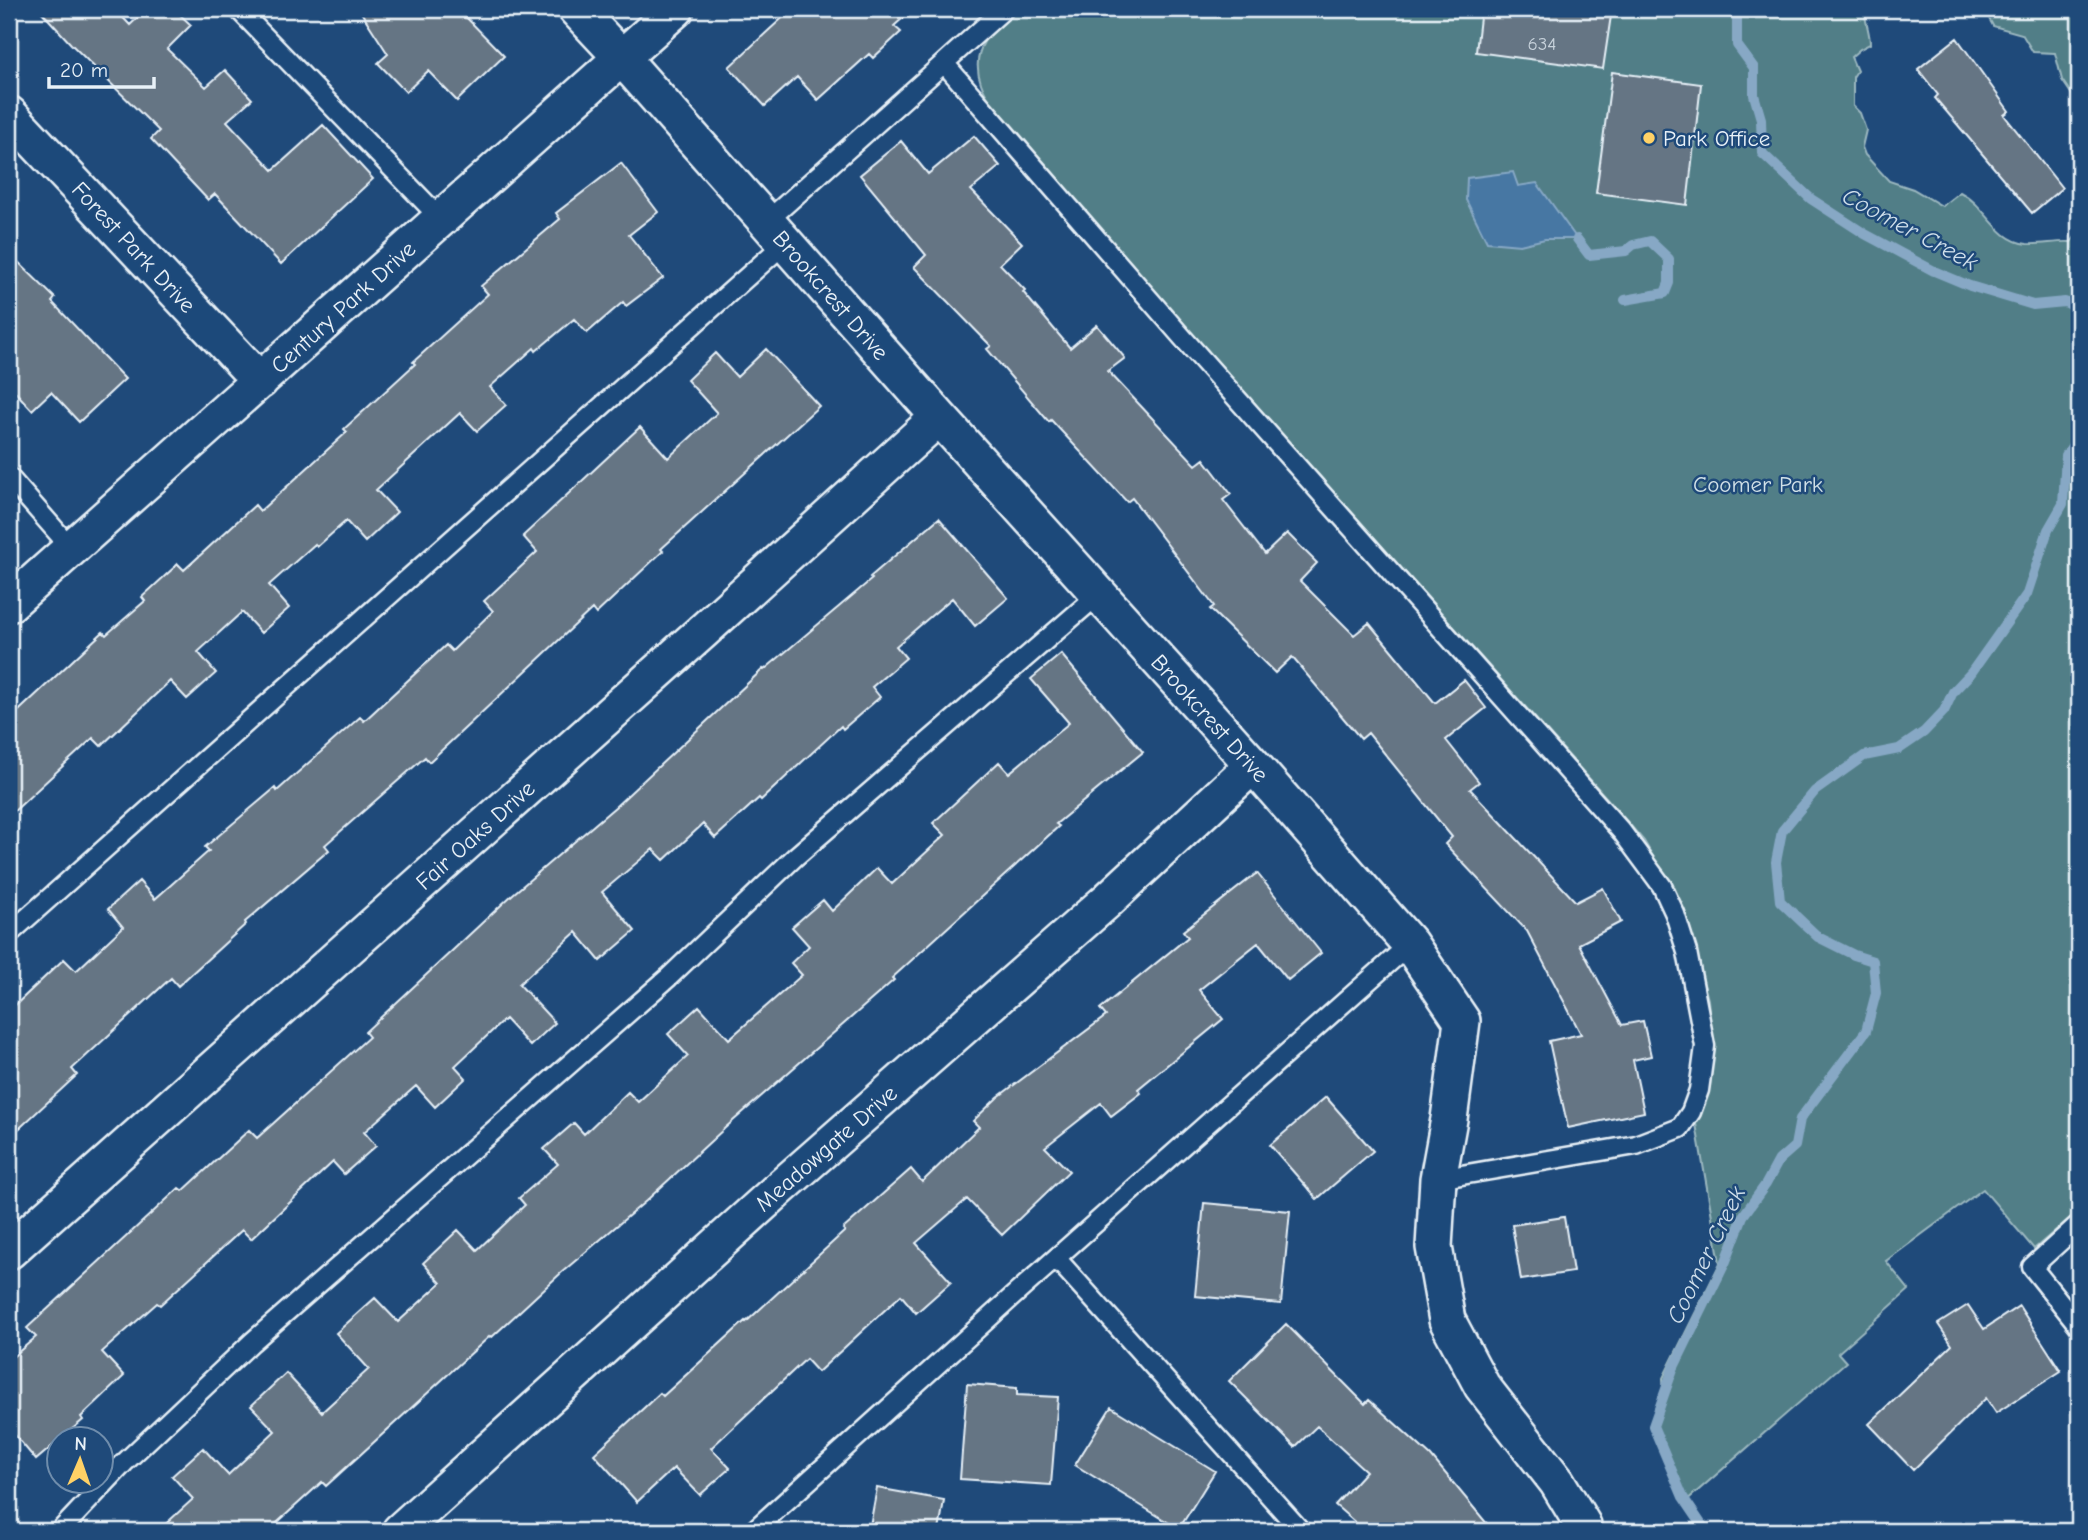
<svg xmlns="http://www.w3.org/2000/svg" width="2088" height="1540" viewBox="0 0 2088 1540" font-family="'Comic Neue',sans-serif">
<rect width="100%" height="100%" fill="#1f4a7a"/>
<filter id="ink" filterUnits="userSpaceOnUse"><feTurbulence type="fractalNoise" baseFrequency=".0143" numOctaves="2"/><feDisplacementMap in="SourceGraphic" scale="14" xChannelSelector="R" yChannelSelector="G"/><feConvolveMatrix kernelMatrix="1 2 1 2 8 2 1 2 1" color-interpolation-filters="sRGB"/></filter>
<g filter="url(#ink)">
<!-- green -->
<path fill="#517e87" stroke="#9cb8c0" stroke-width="2" d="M 1017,9 L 1875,9 L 1865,14 C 1866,25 1870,33 1870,44 L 1860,49 L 1851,57 L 1857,71 L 1853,77 L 1853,106 L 1860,113 L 1866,130 L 1862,147 L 1865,155 L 1889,181 L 1913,189 L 1942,206 L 1960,192 C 1986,205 1996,241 2027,244 C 2042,245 2056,241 2071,242 L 2079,232 L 2079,1210 L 2034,1249 L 1983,1189 L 1886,1261 L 1909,1290 L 1838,1353 L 1846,1362 L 1686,1501 L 1663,1450 L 1655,1426 L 1664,1402 L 1663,1378 L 1720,1263 L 1696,1124 L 1710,1087 L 1713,1052 L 1708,1000 L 1696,953 L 1676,896 L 1644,841 L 1612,804 L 1010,129 C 990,102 965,74 985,40 C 992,28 1008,18 1017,9 Z
M 1984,9 L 2079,9 L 2079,105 L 2062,80 L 2055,53 L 2033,52 L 2022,34 L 1993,26 Z"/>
<!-- water -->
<path fill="#4677a3" stroke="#87a8c5" stroke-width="2" d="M 1513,172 L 1518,186 L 1537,183 L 1577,239 L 1545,239 L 1520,245 L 1487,242 L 1466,200 L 1467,178 Z"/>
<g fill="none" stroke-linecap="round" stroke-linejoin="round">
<!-- stream -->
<path stroke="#87a8c5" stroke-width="10" d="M 1737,9 L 1737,45 L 1754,68 L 1754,95 L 1761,119 L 1762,153 L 1811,199 L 1865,234 L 1934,271 L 1970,286 L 2033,305 L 2065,302 L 2079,309
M 1577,239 L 1589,255 L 1626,251 L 1633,245 L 1650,241 L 1669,259 L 1669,283 L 1665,293 L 1625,300
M 1706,1531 L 1683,1497 L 1653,1426 L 1673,1369 L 1726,1261 L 1743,1216 L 1766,1184 L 1779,1160 L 1795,1146 L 1800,1119 L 1866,1031 L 1876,993 L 1873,961 L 1854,955 L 1818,937 L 1780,901 L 1776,862 L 1782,831 L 1815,791 L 1864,756 L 1899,749 L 1924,732 L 1944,711 L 1953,692 L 1971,673 L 2027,594 L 2048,530 L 2063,504 L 2066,455 L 2079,436"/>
</g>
<!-- building -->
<path fill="#657484" stroke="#e8f1f8" stroke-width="2" d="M 39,9 L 115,9 L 130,25 L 147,9 L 174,9 L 191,25 L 167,49 L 206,87 L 225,70 L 252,99 L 227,121 L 273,170 L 323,125 L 373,179 L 281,264 L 215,194 L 208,200 L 151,139 L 159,131 L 71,44 Z
M 359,9 L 458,9 L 504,56 L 457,101 L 428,71 L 406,92 L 378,63 L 388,54 Z
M 792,9 L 913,9 L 894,26 L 901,32 L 873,58 L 869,54 L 818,100 L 797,77 L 765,106 L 729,67 Z
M 1481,9 L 1612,9 L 1603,69 L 1476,52 Z
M 1957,38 L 2009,111 L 2004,115 L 2062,188 L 2032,213 L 1935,98 L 1938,95 L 1918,69 Z
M 1612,72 L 1701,84 L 1687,205 L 1596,193 Z
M 974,136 L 1000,166 L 971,190 L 1022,243 L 1000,264 L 1025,290 L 1023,292 L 1070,348 L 1097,325 L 1125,358 L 1108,371 L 1196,465 L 1204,459 L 1231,494 L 1223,500 L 1265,554 L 1287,533 L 1317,563 L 1300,581 L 1354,635 L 1369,623 L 1435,703 L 1464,680 L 1486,708 L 1446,740 L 1479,782 L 1470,789 L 1576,902 L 1603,888 L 1621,922 L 1579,944 L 1622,1025 L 1643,1021 L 1651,1056 L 1633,1060 L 1644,1112 L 1568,1128 L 1549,1041 L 1581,1034 L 1527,931 L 1445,844 L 1452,837 L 1368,733 L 1361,739 L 1292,657 L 1275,673 L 1210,609 L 1214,606 L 1132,498 L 1127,502 L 1051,420 L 1049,422 L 987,349 L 991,346 L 914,267 L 926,255 L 860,175 L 901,141 L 928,174 Z
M 621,163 L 658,212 L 629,235 L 663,278 L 626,306 L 623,302 L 587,333 L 574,319 L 536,351 L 534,348 L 490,387 L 506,405 L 477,431 L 460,413 L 376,490 L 397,512 L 365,542 L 346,521 L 317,547 L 315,544 L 269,585 L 289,608 L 261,633 L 242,612 L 198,652 L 216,673 L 187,699 L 170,681 L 101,746 L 93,738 L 9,816 L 9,720 L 103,632 L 106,635 L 145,601 L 142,597 L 178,564 L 184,570 L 255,505 L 260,511 L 347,432 L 344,429 L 415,364 L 413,362 L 488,294 L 481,286 L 560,219 L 556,213 Z
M 9,253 L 55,298 L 52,302 L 125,379 L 79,422 L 51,392 L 32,410 L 9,385 Z
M 766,349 L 819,406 L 661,549 L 663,551 L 596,614 L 592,609 L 429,762 L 425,757 L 325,845 L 329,850 L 245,922 L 246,924 L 178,986 L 171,978 L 72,1069 L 77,1075 L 9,1138 L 9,1011 L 64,959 L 76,971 L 123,927 L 108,909 L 139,881 L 155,899 L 209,851 L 205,847 L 275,788 L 277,791 L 360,717 L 364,721 L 446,645 L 452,651 L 493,611 L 484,601 L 537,552 L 523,536 L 640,427 L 668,458 L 717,413 L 687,380 L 715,353 L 737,377 Z
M 939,518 L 1008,598 L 975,626 L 952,598 L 896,646 L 906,658 L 872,687 L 880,697 L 843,729 L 841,726 L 761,800 L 759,798 L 715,838 L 703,824 L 664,860 L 653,849 L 602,892 L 635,931 L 600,961 L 576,932 L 519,984 L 555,1023 L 530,1046 L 505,1019 L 455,1066 L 466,1078 L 435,1107 L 416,1086 L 364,1132 L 376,1146 L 344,1174 L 333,1162 L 251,1239 L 242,1230 L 160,1305 L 157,1303 L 102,1352 L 124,1376 L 81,1417 L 83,1420 L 36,1460 L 9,1428 L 9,1360 L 36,1337 L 27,1328 L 179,1188 L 183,1191 L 249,1130 L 257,1138 L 369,1037 L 365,1032 L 513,894 L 615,807 L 763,669 L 764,670 L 872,579 L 870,577 Z
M 1061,654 L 1143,752 L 1056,824 L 1059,826 L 892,978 L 894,980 L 725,1128 L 646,1201 L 561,1273 L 492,1337 L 490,1336 L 326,1486 L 322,1482 L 268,1531 L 158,1531 L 193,1499 L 172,1476 L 203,1448 L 228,1475 L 275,1431 L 251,1406 L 286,1373 L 322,1412 L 369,1369 L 336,1333 L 375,1298 L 398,1322 L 441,1283 L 423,1263 L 458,1230 L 477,1250 L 525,1205 L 519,1198 L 558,1164 L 544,1149 L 574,1123 L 584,1134 L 628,1092 L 638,1102 L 688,1056 L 668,1034 L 699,1006 L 729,1039 L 802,975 L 791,963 L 809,946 L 792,927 L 823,900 L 832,911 L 877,868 L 892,884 L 945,835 L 933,823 L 999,762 L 1009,773 L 1069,723 L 1031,679 Z
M 1257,873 L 1321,953 L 1288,980 L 1258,943 L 1199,990 L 1223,1019 L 1138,1089 L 1141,1093 L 1111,1116 L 1101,1103 L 1045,1147 L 1069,1171 L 1002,1235 L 967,1199 L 916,1243 L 951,1282 L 916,1313 L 901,1295 L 818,1372 L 806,1359 L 711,1448 L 730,1468 L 700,1495 L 674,1468 L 637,1502 L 594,1454 L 660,1393 L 663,1396 L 745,1321 L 746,1322 L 845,1231 L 843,1229 L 911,1169 L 922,1182 L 979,1127 L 973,1121 L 998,1097 L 1106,1016 L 1100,1009 L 1188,937 L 1183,931 Z
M 1326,1097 L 1373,1151 L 1317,1199 L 1270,1145 Z
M 1204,1203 L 1290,1211 L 1281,1304 L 1195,1296 Z
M 1564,1217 L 1573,1272 L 1521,1280 L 1512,1225 Z
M 1968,1305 L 1984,1329 L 2019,1306 L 2061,1371 L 1996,1413 L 1986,1398 L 1913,1470 L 1869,1424 L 1952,1345 L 1938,1324 Z
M 1286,1324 L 1365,1404 L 1369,1400 L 1431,1456 L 1493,1531 L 1365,1531 L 1335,1505 L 1366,1471 L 1317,1426 L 1295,1447 L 1229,1381 Z
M 967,1384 L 1017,1388 L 1017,1395 L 1058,1397 L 1051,1485 L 960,1479 Z
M 1111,1407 L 1215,1471 L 1179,1529 L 1075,1465 Z
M 877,1488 L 944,1500 L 939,1531 L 869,1531 Z"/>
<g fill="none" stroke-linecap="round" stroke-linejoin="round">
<!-- service casing -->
<g stroke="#e8f1f8" stroke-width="23">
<path id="service" d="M 238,9 L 441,219
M 944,63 L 1004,9
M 766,222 L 944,63 L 1183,338 L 1622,832 L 1662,886 L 1675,914 L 1687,952 L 1705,1046 L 1699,1090 L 1691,1112 L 1680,1128 L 1636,1145 L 1438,1179
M 9,477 L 71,548
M 9,934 L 785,243
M 2079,1224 L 2032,1267 L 2079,1326
M 1056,1258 L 1301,1531
M 60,1531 L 124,1463 L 252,1342 L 669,977 L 795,857 L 1099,594
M 753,1531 L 1012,1297 L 1410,944"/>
</g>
<!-- minor casing -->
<g stroke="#e8f1f8" stroke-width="40">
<path id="minor" d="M 576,9 L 622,58 L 939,417 L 1253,765 L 1410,944 L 1462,1021 L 1449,1119 L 1438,1179 L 1434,1247 L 1447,1320 L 1482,1386 L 1557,1482 L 1583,1525 L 1583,1531
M 9,114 L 260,381
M 9,604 L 676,9
M 9,1251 L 703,631 L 939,417
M 400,1531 L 780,1188 L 1108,900 L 1253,765"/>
</g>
<!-- service -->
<use href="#service" stroke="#1f4a7a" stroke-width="18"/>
<!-- minor -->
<use href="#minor" stroke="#1f4a7a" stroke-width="35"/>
</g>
</g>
<!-- markers -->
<circle fill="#ffd166" stroke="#1f4a7a" stroke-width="2.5" cx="1649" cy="138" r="7"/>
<g text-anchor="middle" stroke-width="5" stroke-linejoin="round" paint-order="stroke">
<!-- number labels -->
<g font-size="19" fill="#c7d2db">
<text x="1542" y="50">634</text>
</g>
<!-- poi labels -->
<g font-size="23" fill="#e8f1f8" stroke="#1f4a7a" text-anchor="start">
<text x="1663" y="146">Park Office</text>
</g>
<!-- street labels -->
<g font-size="23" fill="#e8f1f8" stroke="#1f4a7a">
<text transform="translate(134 247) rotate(47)" y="8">Forest Park Drive</text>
<text transform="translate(831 295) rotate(49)" y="8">Brookcrest Drive</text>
<text transform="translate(343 307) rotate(-42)" y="8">Century Park Drive</text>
<text transform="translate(1210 718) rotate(48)" y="8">Brookcrest Drive</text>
<text transform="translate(475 835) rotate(-42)" y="8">Fair Oaks Drive</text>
<text transform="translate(826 1148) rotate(-41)" y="8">Meadowgate Drive</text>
</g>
<!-- park labels -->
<g font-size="23" fill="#d1e0e7" stroke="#1f4a7a">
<text x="1758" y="492">Coomer Park</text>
</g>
<!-- water labels -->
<g font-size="24" font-style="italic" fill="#d0dfeb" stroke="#1f4a7a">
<text transform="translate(1910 229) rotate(28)" y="8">Coomer Creek</text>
<text transform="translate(1706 1255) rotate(-64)" y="8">Coomer Creek</text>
</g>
</g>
<!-- margin -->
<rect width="2088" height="1540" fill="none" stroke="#1f4a7a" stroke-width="35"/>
<rect x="18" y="18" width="2053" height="1505" fill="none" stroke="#e8f1f8" stroke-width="2.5" filter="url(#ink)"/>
<!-- north arrow -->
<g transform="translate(80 1460) rotate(2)"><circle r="33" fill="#1f4a7a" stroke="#6f8dac" stroke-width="2"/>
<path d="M0-5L12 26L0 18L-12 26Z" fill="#ffd166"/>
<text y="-10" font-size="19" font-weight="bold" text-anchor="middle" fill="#e8f1f8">N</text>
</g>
<!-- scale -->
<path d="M49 77v10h105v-10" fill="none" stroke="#e8f1f8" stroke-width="3.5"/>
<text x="60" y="77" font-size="21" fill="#e8f1f8" stroke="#1f4a7a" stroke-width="5" paint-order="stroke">20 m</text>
</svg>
